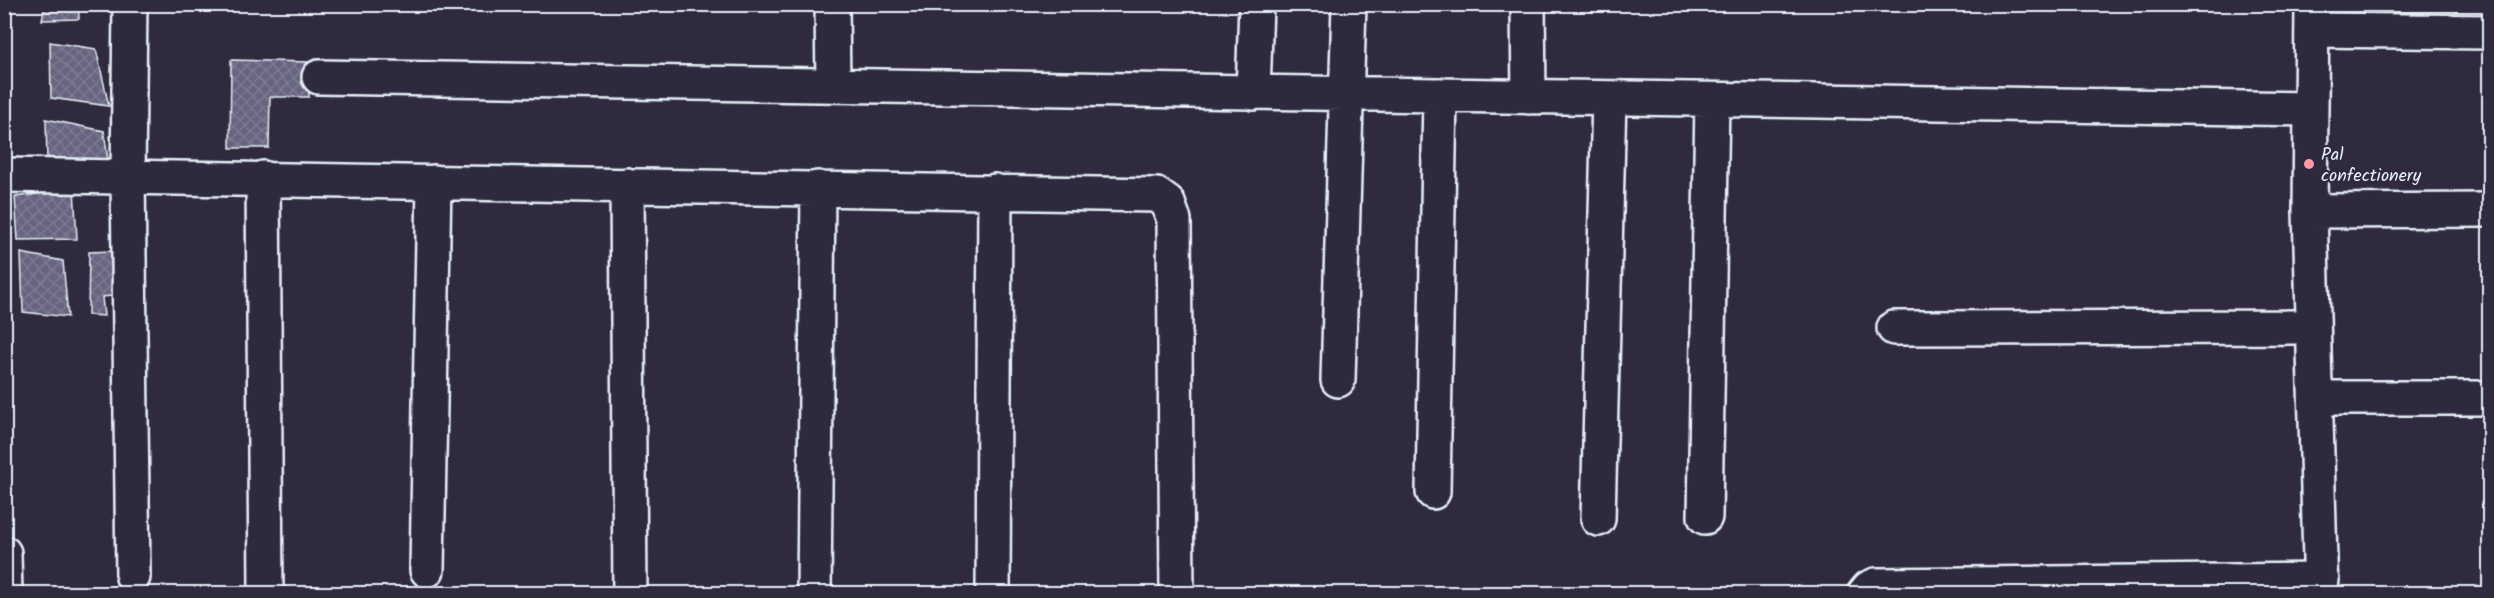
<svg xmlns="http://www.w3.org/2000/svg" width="2494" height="598" viewBox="0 0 2494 598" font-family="Kalam,sans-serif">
<defs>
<pattern id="building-cross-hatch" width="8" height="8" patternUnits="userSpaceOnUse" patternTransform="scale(1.5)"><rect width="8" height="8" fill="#67647f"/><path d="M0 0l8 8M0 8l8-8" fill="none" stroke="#7d7b92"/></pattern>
</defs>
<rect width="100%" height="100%" fill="#2f2a3d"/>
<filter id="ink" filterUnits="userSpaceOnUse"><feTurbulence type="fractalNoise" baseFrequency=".0167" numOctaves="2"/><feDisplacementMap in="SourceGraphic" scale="12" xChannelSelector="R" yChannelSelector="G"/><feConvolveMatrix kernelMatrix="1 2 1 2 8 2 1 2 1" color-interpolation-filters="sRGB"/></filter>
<g filter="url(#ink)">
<!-- building -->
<path fill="url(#building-cross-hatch)" stroke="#e8f1f8" stroke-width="1.5" d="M 45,4 L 78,4 L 79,19 L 42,20 Z
M 50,42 L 96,49 L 109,106 L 51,98 Z
M 231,60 L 310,62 L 309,97 L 270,97 L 269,148 L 230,148 Z
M 46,119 L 104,131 L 108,160 L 47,161 Z
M 74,189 L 77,239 L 18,240 L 15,197 Z
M 114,251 L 121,295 L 102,297 L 104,316 L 88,315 L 89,252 Z
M 21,253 L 63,261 L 68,317 L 23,312 Z"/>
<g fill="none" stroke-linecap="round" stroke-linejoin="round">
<!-- minor casing -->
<g stroke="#e8f1f8" stroke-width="38">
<path id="minor" d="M 130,4 L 128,176 L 133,577
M 832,4 L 833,85
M 1528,4 L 1529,97
M 2312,4 L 2310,211 L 2321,594
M 2312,30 L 2490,32
M 319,77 L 2311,109
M 1253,93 L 1256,4
M 4,175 L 1157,195 L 1168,203 L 1174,220 L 1177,594
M 263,178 L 266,594
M 627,185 L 630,594
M 2310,211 L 2490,210
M 1894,328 L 2313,327
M 1338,380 L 1349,4
M 2316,398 L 2490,398
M 1433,492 L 1440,95
M 1705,517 L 1712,100
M 1598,519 L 1609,98
M 4,553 L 5,594
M 427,570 L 434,182
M 814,594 L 818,188
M 993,594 L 995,191
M 1864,594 L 1869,588 L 1876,585 L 2322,580"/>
</g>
<!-- minor -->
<use href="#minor" stroke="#2f2a3d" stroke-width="33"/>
</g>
</g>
<!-- markers -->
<circle fill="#ff9aa2" stroke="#2f2a3d" stroke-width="2" cx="2309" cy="164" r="6"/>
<g text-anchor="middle" stroke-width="4.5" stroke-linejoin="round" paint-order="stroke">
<!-- poi labels -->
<g font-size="18" fill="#e8f1f8" stroke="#2f2a3d" text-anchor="start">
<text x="2321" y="160">Pal<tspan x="2321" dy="21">confectionery</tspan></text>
</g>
</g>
<!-- margin -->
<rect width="2494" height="598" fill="none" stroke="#2f2a3d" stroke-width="24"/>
<rect x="12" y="12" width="2470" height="574" fill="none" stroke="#e8f1f8" stroke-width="2" filter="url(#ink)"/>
</svg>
